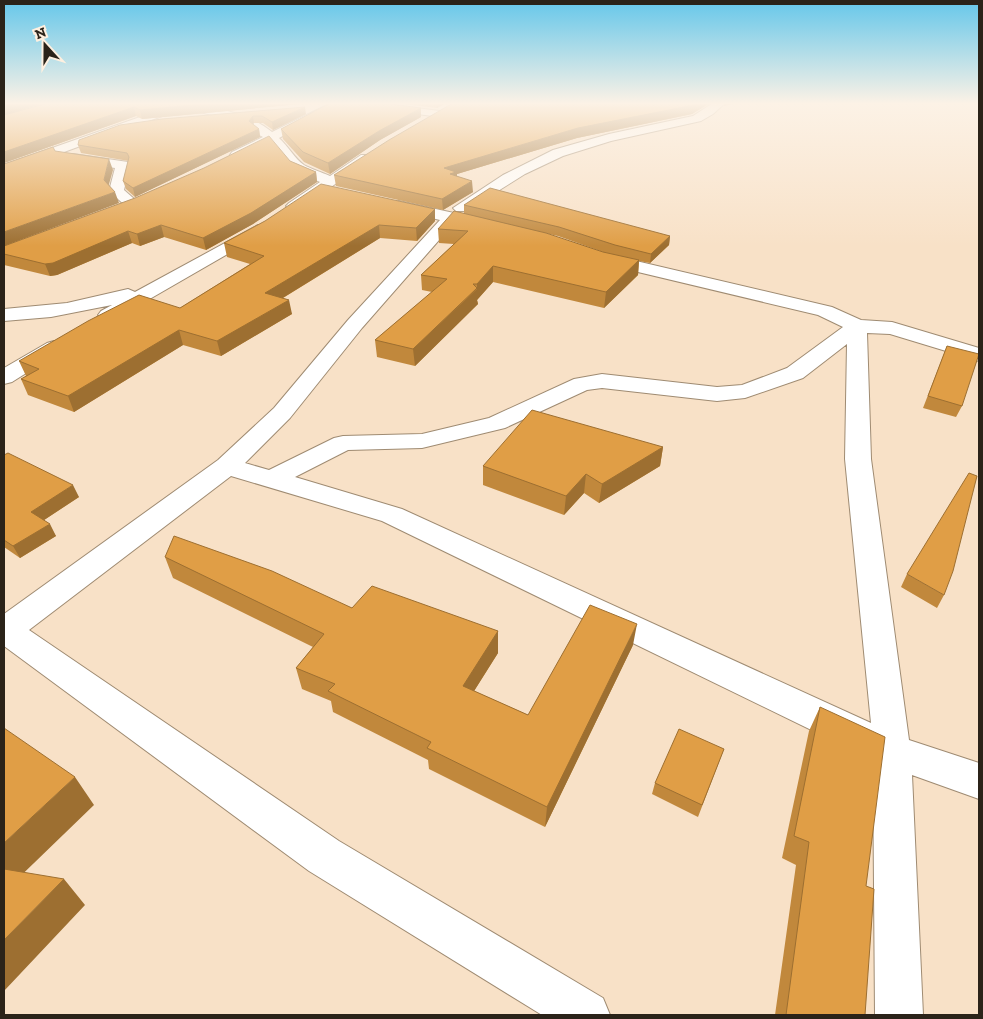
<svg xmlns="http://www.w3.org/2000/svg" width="983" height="1019" viewBox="0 0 983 1019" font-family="'Zilla Slab',serif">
<rect width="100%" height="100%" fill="#f8e1c7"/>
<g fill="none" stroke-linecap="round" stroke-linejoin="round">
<!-- minor casing -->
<g stroke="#9f8b72" stroke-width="2">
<path id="minor" d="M 174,103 C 204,103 249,113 272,132 L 331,103 L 344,103 L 279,138 C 288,146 295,159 304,165 C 311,169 321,172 330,176 L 361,155 L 371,155 L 373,158 L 299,209 L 289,209 L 286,206 L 289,203 L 320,182 C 312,178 302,175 294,170 C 284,164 279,151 270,143 L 242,158 L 232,158 L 230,155 L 232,152 L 263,137 L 228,119 L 184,108 L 4,174 L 4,165 L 174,105 Z
M 713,103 L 725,103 L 713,114 L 701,121 L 611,141 L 563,156 L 525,174 L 466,211 L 456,211 L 453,208 L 503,175 L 553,150 L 609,134 L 693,116 Z
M 384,104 L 440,111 L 446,114 L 440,117 L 380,109 L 378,107 Z
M 73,154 L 128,162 L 130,165 L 124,190 L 141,205 L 138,208 L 128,208 L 109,191 L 115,168 L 68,161 L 66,158 L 68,155 Z
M 399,201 L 486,220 L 492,222 L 494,225 L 492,228 L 486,230 L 454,223 L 362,328 L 290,418 L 245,463 L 269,470 L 334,438 L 343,436 L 422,434 L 489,418 L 574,379 L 602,374 L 717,387 L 742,385 L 787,368 L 843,327 L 818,315 L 596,262 L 593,258 L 596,254 L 602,253 L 832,307 L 861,320 L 892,322 L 979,348 L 979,361 L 890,334 L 867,333 L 871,459 L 909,740 L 979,763 L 979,799 L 912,775 L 923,1015 L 875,1015 L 873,760 L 382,521 L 231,476 L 29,630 L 339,841 L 603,998 L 610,1015 L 542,1015 L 309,871 L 4,646 L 4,614 L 218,460 L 274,408 L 348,320 L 440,220 L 394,209 L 391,206 L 394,203 ZM 847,344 L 845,459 L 871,723 L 402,509 L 295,477 L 348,450 L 422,448 L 505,428 L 587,390 L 602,388 L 717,401 L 745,398 L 803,378 Z
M 258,225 L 264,227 L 266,230 L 264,233 L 115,319 L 108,321 L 101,319 L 98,315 L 101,311 L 112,305 L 51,317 L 4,321 L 4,309 L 67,303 L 128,289 L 135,292 Z
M 54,341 L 61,343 L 64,347 L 61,351 L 12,382 L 4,384 L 4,368 L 47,343 Z"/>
</g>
<!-- minor -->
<use href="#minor" fill="#fff" fill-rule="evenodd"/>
</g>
<!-- wall -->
<path fill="#c1883c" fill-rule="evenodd" d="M 48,103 L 310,103 L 142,119 L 136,116 L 4,163 L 4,115 Z
M 395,103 L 446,103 L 437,108 Z
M 453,103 L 710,103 L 692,114 L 577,138 L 457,174 L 457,176 L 473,192 L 443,210 L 336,186 L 334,175 Z
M 306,114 L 273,130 L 263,123 L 254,123 L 253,124 L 259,129 L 260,137 L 135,197 L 126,189 L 123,181 L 129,161 L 81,153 L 78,145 L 162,119 Z
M 421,117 L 380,140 L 330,174 L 304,162 L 283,139 L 281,129 Z
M 290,161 L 316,172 L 317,182 L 253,224 L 206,250 L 164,237 L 140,246 L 132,243 L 57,275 L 50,276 L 4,265 L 4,246 Z
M 464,205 L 670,236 L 669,245 L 650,263 L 639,261 L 638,275 L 604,308 L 493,282 L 477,300 L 478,304 L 415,366 L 377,357 L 375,340 L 432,292 L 422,290 L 421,275 L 454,244 L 439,243 L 438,229 L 464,213 ZM 540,232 L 558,236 L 606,253 Z
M 265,221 L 435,221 L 417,241 L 380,238 L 283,298 L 292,314 L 221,356 L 183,345 L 74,412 L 28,395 L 21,379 L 26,376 L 19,361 L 180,308 L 250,264 L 227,257 L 224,243 Z
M 947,346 L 962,406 L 956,417 L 923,408 Z
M 663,447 L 660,466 L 599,503 L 584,493 L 564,515 L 483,485 L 483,466 Z
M 4,455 L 79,497 L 44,520 L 56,536 L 20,558 L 4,547 Z
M 165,557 L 352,608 L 498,631 L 498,653 L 474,691 L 528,715 L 633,645 L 545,827 L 429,769 L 428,760 L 333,712 L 331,701 L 302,689 L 296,668 L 313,647 L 173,578 Z
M 907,574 L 944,595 L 937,608 L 901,587 Z
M 820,707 L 866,886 L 865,1015 L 775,1015 L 796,865 L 782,858 L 809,731 Z
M 724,749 L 698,817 L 652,794 L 655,783 Z"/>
<!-- shaded-wall -->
<path fill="#9d6f31" d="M 10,103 L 46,103 L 4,115 L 4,105 Z
M 215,103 L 310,103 L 142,119 L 140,110 Z
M 436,103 L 446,103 L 437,108 Z
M 697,103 L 710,103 L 692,114 L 577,138 L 457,174 L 457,182 L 444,168 L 578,128 Z
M 725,103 L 737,103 L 724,106 Z
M 134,107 L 136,116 L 4,163 L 4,152 Z
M 305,107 L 306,114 L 273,130 L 272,122 Z
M 421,108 L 421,117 L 380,140 L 330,174 L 328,163 L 379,131 Z
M 253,116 L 254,123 L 250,128 L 249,121 Z
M 259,129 L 260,137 L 135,197 L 133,188 Z
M 109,159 L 113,170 L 107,191 L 104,180 Z
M 316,172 L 317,182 L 253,224 L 206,250 L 203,238 Z
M 472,181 L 473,192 L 443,210 L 442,199 Z
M 115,192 L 119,203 L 4,246 L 4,232 Z
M 435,209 L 435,221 L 417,241 L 416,228 Z
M 161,225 L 164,237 L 140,246 L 137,234 Z
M 379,225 L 380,238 L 268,307 L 265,293 Z
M 128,231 L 132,243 L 57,275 L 50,276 L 45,264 Z
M 670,236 L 669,245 L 650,263 L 651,254 Z
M 639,260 L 638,275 L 604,308 L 606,292 Z
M 493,266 L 493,282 L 477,300 L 478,304 L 415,366 L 413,349 L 477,289 L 477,284 Z
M 289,300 L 292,314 L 221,356 L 217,341 Z
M 179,330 L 183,345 L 74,412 L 68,396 Z
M 663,447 L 660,466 L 599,503 L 602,484 Z
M 586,474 L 584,493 L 564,515 L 566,496 Z
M 73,485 L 79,497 L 38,524 L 31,512 Z
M 50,524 L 56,536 L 20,558 L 13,546 Z
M 637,624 L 633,645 L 545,827 L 547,807 Z
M 498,631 L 498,653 L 464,707 L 463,686 Z
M 75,777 L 94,805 L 4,892 L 4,843 Z
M 64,879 L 85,905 L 4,991 L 4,940 Z"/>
<!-- building -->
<path fill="#e09e46" stroke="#9d6f31" d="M 48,103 L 215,103 L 140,110 L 134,107 L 4,152 L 4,115 Z
M 330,103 L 383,103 L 421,108 L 379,131 L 328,163 L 303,152 L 281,129 Z
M 453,103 L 697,103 L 694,105 L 578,128 L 444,168 L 456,172 L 450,174 L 472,181 L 442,199 L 334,175 L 389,140 Z
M 305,107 L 272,122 L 262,116 L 253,116 L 249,121 L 259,129 L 133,188 L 123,181 L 129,157 L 127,153 L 78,145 L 79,140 L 120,125 L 162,119 Z
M 269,136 L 290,161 L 316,172 L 251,213 L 203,238 L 161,225 L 137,234 L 128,231 L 53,263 L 45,264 L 4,254 L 4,246 L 135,198 L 204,168 Z
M 53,147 L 55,151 L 109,159 L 104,180 L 115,192 L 4,232 L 4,164 Z
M 321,184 L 435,209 L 416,228 L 379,225 L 265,293 L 289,300 L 217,341 L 179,330 L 68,396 L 21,379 L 39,369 L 19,361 L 88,321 L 139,295 L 180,308 L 264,256 L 224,243 L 265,221 Z
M 490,188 L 670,236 L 651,254 L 615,245 L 559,227 L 464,205 Z
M 454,211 L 546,233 L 603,252 L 639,260 L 606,292 L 493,266 L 477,284 L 473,284 L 477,288 L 413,349 L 375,340 L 447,279 L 421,275 L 468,231 L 438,229 Z
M 947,346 L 979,354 L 962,406 L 928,396 Z
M 532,410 L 663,447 L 602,484 L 586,474 L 566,496 L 483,466 Z
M 8,453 L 73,485 L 31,512 L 50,524 L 13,546 L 4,540 L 4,455 Z
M 969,473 L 977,476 L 953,571 L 944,595 L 907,574 Z
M 174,536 L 272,571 L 352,608 L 372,586 L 498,631 L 463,686 L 528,715 L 590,605 L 637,624 L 547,807 L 427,748 L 431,742 L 328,691 L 335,684 L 296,668 L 324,634 L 165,557 Z
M 820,707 L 885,737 L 866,886 L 874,889 L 865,1015 L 786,1015 L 809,842 L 794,836 Z
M 4,728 L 75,777 L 4,843 Z
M 679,729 L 724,749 L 702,805 L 655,783 Z
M 4,869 L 64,879 L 4,940 Z"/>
<!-- sky -->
<linearGradient id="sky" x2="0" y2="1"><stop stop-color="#65c7ea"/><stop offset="0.42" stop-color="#fcf2e6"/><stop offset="1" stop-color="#fcf2e6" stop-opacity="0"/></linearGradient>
<rect width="983" height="246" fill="url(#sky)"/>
<!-- border -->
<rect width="983" height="1019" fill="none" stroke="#2b2319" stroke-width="10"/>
<!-- north arrow -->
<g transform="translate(45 45) rotate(339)" stroke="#fef0e0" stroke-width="4" paint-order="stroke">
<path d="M0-4L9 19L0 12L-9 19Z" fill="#2b2319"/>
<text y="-8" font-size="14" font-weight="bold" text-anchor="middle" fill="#2b2319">N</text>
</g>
</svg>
